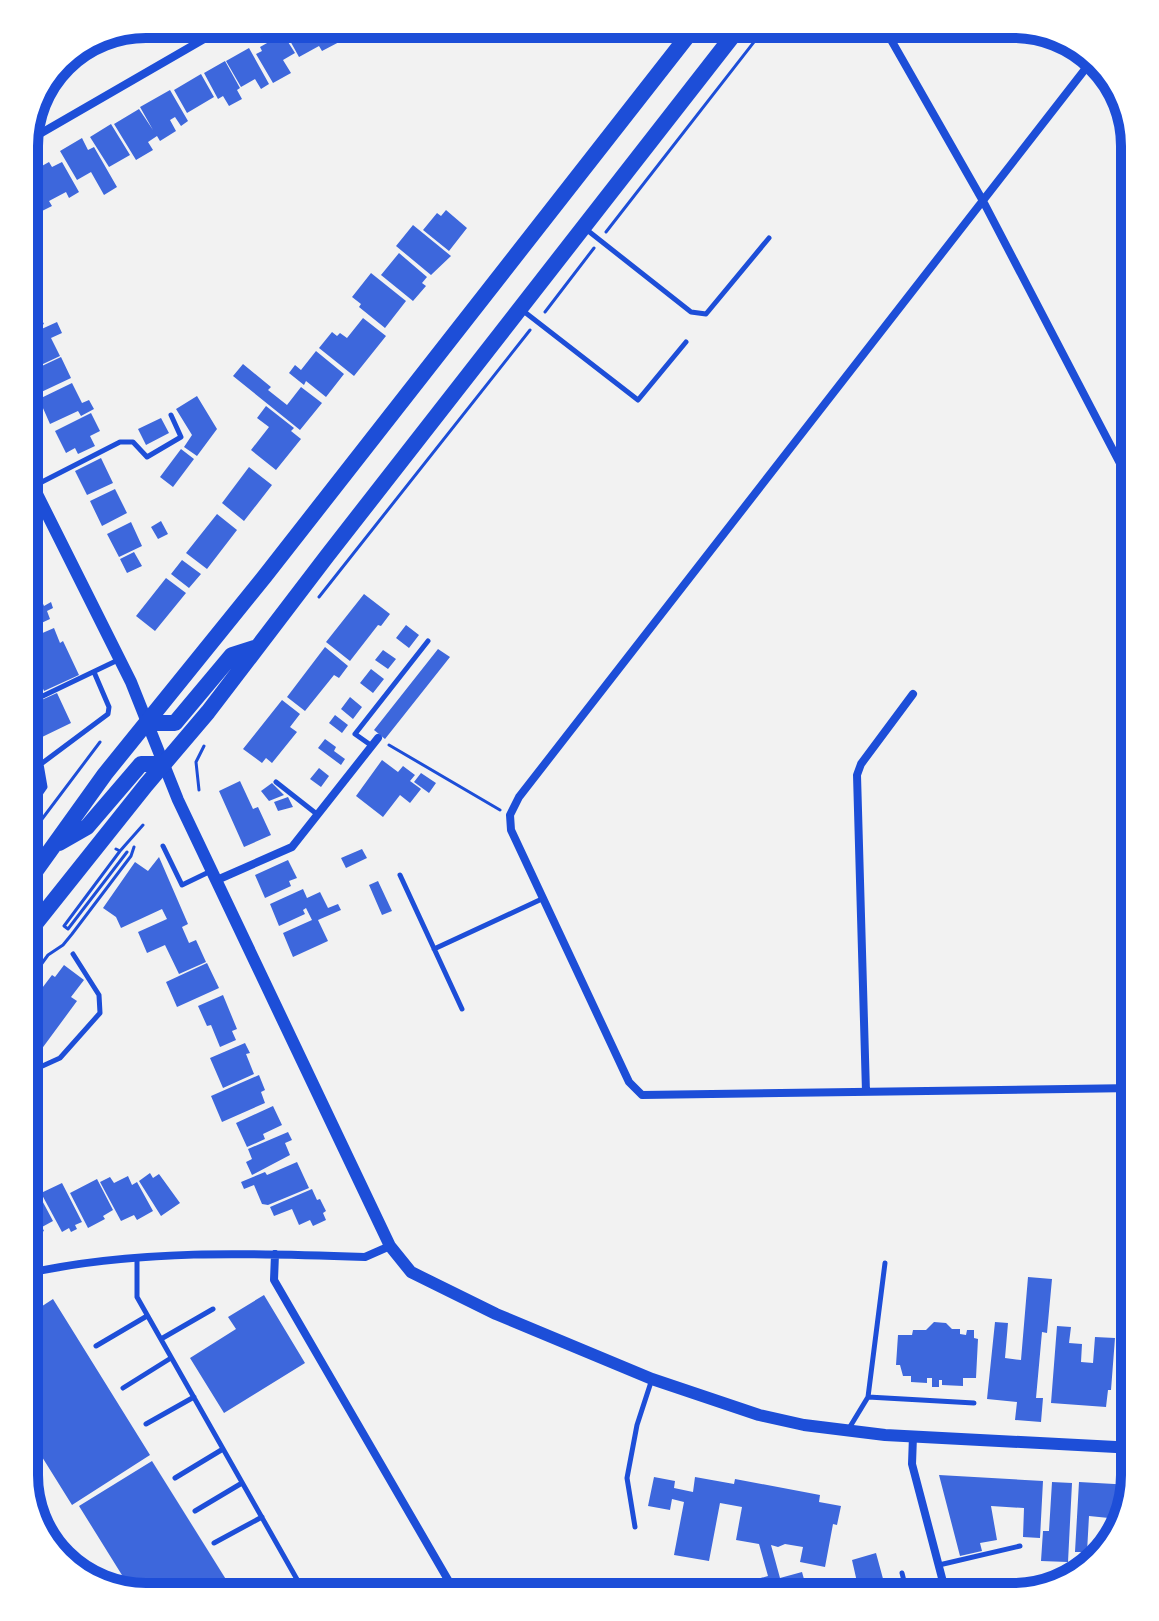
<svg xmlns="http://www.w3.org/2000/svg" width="1159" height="1621" viewBox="0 0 1159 1621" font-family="'Varela Round',sans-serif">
<rect width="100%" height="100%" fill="#f2f2f2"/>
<!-- building -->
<path fill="#3d67dc" d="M 289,24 L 350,24 L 338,31 L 343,40 L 322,51 L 319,46 L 299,57 L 283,28 Z
M 283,34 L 295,53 L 283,60 L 291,73 L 273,83 L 256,54 L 262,51 L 260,47 Z
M 249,48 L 269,84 L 261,89 L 255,79 L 241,87 L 226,61 Z
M 225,61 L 240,88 L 237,90 L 242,99 L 229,106 L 223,96 L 218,99 L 204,73 Z
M 201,74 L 214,97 L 187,113 L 174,90 Z
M 170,90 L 188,121 L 181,126 L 175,117 L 170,120 L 176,131 L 160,141 L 157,136 L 148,142 L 153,150 L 136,160 L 114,124 L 139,109 L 153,130 L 140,107 Z
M 111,124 L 130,155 L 109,167 L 90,137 Z
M 82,138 L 88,150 L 94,147 L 117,187 L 104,195 L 91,172 L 77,180 L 60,151 Z
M 49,162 L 52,167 L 62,162 L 79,192 L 69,198 L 66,192 L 49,201 L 52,206 L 42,211 L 24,176 Z
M 446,210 L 467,228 L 449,251 L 423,230 L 437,213 L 441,216 Z
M 413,225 L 451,256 L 431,275 L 396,246 Z
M 399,253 L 427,277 L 422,283 L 426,286 L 413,301 L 381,275 Z
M 371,273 L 406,301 L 385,328 L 359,307 L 361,304 L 352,297 Z
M 24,297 L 30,309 L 35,307 L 44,324 L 24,333 Z
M 363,318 L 386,336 L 354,376 L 319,348 L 332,332 L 337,336 L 340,333 L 347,338 Z
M 57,322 L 62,333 L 51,338 L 60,356 L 26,372 L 24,337 Z
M 316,351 L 344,374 L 326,397 L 306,381 L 304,385 L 289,373 L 295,365 L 301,370 Z
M 61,357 L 71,378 L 37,394 L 27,373 Z
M 243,364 L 271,387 L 268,390 L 287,405 L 301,387 L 322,403 L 300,430 L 233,376 Z
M 72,383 L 82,403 L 89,400 L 94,409 L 81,416 L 78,411 L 50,424 L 39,399 Z
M 197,396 L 217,429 L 197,456 L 184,447 L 192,435 L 176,409 Z
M 266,406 L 294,428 L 291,431 L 301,439 L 276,470 L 251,450 L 269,427 L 257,418 Z
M 91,413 L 100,431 L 90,436 L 95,446 L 78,454 L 75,448 L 66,453 L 55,431 Z
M 161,418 L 169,433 L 146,445 L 138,429 Z
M 181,449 L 194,459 L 173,487 L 160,477 Z
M 101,458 L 113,483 L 87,495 L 75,471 Z
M 249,467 L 272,485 L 244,521 L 222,503 Z
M 115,489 L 127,513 L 102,526 L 90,501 Z
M 217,514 L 237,530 L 207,569 L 186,553 Z
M 161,521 L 168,534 L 158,539 L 151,527 Z
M 131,522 L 142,546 L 119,557 L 107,534 Z
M 134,552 L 142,566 L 127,573 L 120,559 Z
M 182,560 L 201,574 L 189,588 L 171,574 Z
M 24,562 L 36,588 L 24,594 Z
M 166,578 L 186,593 L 155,631 L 136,616 Z
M 364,594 L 390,614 L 381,626 L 378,625 L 350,661 L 326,642 Z
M 40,597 L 44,606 L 51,602 L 53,608 L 47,611 L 50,619 L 24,631 L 24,604 Z
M 406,625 L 419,635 L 409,648 L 396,638 Z
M 54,628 L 60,643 L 63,641 L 79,675 L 44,691 L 34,668 L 42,663 L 31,638 Z
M 325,647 L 348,666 L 339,678 L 334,675 L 305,711 L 287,697 Z
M 438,649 L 450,657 L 385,739 L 374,730 Z
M 383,650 L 396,659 L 388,669 L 375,660 Z
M 371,669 L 384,679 L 373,693 L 360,683 Z
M 57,693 L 71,723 L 40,738 L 26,707 Z
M 350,697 L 362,707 L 353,719 L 341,709 Z
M 282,700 L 300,714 L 290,727 L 297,732 L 272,763 L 266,758 L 262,763 L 243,749 Z
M 335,715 L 348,725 L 342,733 L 329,723 Z
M 325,739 L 336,747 L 334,751 L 345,759 L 341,765 L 318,748 Z
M 382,760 L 398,772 L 403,766 L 415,775 L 410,781 L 421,789 L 410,803 L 400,795 L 383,817 L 356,796 Z
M 24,765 L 39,786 L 27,795 L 29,799 L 24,803 Z
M 319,768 L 329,776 L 321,787 L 310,779 Z
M 421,773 L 436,783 L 429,793 L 414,782 Z
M 240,781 L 253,809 L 258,807 L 271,835 L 244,847 L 219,791 Z
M 272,783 L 284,795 L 269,801 L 261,791 Z
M 288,797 L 293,807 L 278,811 L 274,802 Z
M 362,849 L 367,858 L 346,868 L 341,858 Z
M 159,857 L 188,924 L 182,927 L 189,943 L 196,940 L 206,962 L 179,974 L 165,945 L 147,953 L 138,932 L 167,919 L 162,909 L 121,928 L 116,917 L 103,908 L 135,862 L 148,871 Z
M 288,860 L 297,878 L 289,881 L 291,886 L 265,898 L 255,875 Z
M 378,881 L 392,911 L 382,915 L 369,885 Z
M 303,889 L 307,898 L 320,892 L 328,908 L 338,904 L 341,910 L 318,920 L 328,941 L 293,957 L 283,933 L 312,920 L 306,908 L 303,910 L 305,914 L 279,926 L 270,904 Z
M 207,963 L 219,988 L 177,1007 L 166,982 Z
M 64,965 L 84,980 L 71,997 L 77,1001 L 24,1073 L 24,1012 L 52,975 L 55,977 Z
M 223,995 L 237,1029 L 232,1031 L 236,1040 L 220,1047 L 211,1025 L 207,1026 L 198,1006 Z
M 245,1043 L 250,1053 L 246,1054 L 254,1074 L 223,1088 L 210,1058 Z
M 259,1075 L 265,1090 L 261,1092 L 265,1103 L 222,1122 L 211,1096 Z
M 273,1106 L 282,1125 L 263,1134 L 265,1139 L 247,1147 L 236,1123 Z
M 288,1132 L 292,1140 L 285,1143 L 290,1155 L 252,1175 L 246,1162 L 252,1159 L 248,1149 Z
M 297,1162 L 309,1188 L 268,1205 L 262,1204 L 254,1185 L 244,1189 L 241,1182 L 265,1172 L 267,1175 Z
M 150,1173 L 153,1178 L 159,1174 L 180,1203 L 161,1216 L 139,1181 Z
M 128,1176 L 132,1185 L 137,1182 L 153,1211 L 137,1220 L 134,1215 L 121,1221 L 100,1182 L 110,1177 L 114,1183 Z
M 97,1179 L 113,1210 L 103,1216 L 105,1219 L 88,1228 L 70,1193 Z
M 62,1183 L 82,1222 L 75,1225 L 77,1229 L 71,1232 L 69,1228 L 62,1232 L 41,1193 Z
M 29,1187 L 32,1194 L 37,1191 L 53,1221 L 42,1227 L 44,1231 L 34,1236 L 24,1218 L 24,1189 Z
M 312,1189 L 317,1200 L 320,1199 L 326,1211 L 323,1213 L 326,1220 L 313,1226 L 310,1220 L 299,1225 L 292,1209 L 274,1216 L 270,1207 Z
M 1028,1277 L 1052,1279 L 1047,1333 L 1042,1332 L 1036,1398 L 1043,1398 L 1041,1422 L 1015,1420 L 1017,1402 L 987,1399 L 995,1322 L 1008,1323 L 1005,1358 L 1021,1360 Z
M 264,1295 L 305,1363 L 224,1413 L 190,1358 L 236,1329 L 228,1317 Z
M 53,1299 L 150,1455 L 72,1505 L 24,1428 L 24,1318 Z
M 934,1322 L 946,1323 L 952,1329 L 960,1329 L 960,1334 L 966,1335 L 967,1330 L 974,1330 L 974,1338 L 978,1339 L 976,1378 L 963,1378 L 963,1386 L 942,1385 L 942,1380 L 939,1380 L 939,1387 L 932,1387 L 932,1378 L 927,1378 L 927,1383 L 911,1382 L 911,1376 L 903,1376 L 900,1365 L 896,1365 L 898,1335 L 912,1335 L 913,1330 L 926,1330 Z
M 1057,1326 L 1071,1327 L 1069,1343 L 1082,1344 L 1081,1362 L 1093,1363 L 1095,1337 L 1115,1338 L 1111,1390 L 1108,1390 L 1106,1407 L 1051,1403 Z
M 152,1461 L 237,1597 L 135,1596 L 79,1506 Z
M 939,1475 L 1043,1481 L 1040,1538 L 1023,1537 L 1024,1508 L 991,1506 L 997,1540 L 980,1543 L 982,1551 L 960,1556 Z
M 654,1477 L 675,1481 L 674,1488 L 693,1492 L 695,1477 L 734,1484 L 735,1479 L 820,1495 L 819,1502 L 841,1506 L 837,1525 L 833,1524 L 825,1567 L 800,1562 L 803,1547 L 785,1544 L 778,1547 L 771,1545 L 780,1578 L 802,1572 L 809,1597 L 754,1597 L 750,1581 L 768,1576 L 759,1544 L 736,1540 L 742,1507 L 720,1503 L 709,1561 L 674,1555 L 684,1502 L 672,1499 L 670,1510 L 648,1506 Z
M 1052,1482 L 1072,1483 L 1068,1562 L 1041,1561 L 1043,1531 L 1049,1531 Z
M 1079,1482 L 1132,1485 L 1126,1508 L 1124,1507 L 1103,1546 L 1096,1542 L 1109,1518 L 1089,1516 L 1087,1552 L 1075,1552 Z
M 32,1489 L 60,1534 L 47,1542 L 41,1536 L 28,1491 Z
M 876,1553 L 888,1597 L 830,1597 L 829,1593 L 842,1590 L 841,1586 L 857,1582 L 852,1560 Z"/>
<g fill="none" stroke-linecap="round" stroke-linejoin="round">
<!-- path -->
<path stroke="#1d4ed8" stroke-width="3" d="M 606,232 L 768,24
M 545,312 L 594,248
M 319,597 L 530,330
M 389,745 L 500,810
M 199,790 L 196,762 L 204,746
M 24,843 L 100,742
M 116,849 L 120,851 L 64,926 L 68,929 L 127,852
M 120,851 L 143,825
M 24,852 L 40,832
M 24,988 L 48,955 L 63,945 L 72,934 L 131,856 L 134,847"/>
<!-- service -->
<path stroke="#1d4ed8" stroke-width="5" d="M 587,230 L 691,312 L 706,314 L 769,238
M 522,310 L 638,400 L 686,342
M 34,486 L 120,442 L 133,442 L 147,457 L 181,437 L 171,415
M 24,705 L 118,660
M 372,746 L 355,734 L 428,641
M 276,782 L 318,815
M 24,817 L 45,787 L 41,764 L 108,714 L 109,707 L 94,672
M 163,846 L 182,885 L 211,871
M 400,875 L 462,1009
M 434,949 L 544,898
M 24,958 L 35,935
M 31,1063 L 38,1068 L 60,1058 L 100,1013 L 99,995 L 73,954
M 137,1259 L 137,1297 L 307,1597
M 161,1339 L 213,1309
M 96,1346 L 147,1316
M 123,1388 L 171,1358
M 868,1397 L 974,1403
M 146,1424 L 194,1397
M 848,1430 L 868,1397 L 885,1263
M 175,1478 L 223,1449
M 195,1511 L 242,1483
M 635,1527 L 627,1478 L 637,1425 L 652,1379
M 214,1543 L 262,1517
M 939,1565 L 1020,1546
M 902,1573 L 908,1597
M 292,1597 L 303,1590"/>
<!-- minor -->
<path stroke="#1d4ed8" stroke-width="8" d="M 882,24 L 983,201 L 1125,473 L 1135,502
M 1093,59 L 519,797 L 510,815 L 511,830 L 629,1082 L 642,1095 L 1135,1088
M 24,143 L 230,24
M 217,880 L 292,847 L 378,738
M 866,1092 L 857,775 L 861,764 L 913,694
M 275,1254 L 274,1280 L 458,1597
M 24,1274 C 136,1249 251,1253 365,1257 L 390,1246
M 913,1436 L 912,1464 L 947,1597
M 1129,1448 L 1135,1370"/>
<!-- tertiary -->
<path stroke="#1d4ed8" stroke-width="12" d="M 24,468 L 131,682 L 178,800 L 390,1246 L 411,1272 L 496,1314 L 652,1379 L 759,1415 L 804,1425 L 885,1435 L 1135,1448"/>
<!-- trunk -->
<path stroke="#1d4ed8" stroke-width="16" d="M 148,723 L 175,723 L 232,655 L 257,647
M 59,843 L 87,827 L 141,764 L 164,764
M 24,887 L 105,774 L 265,576 L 697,24
M 24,938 L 146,785 L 208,712 L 327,556 L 742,24"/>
</g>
<!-- crop -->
<path d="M0 0H1159V1621H0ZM146 38H1013A108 108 0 0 1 1121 146V1475A108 108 0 0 1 1013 1583H146A108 108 0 0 1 38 1475V146A108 108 0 0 1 146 38Z" fill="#fff" fill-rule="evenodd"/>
<path fill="none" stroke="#1d4ed8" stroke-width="10" d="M146 38H1013A108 108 0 0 1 1121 146V1475A108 108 0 0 1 1013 1583H146A108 108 0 0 1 38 1475V146A108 108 0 0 1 146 38Z"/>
</svg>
